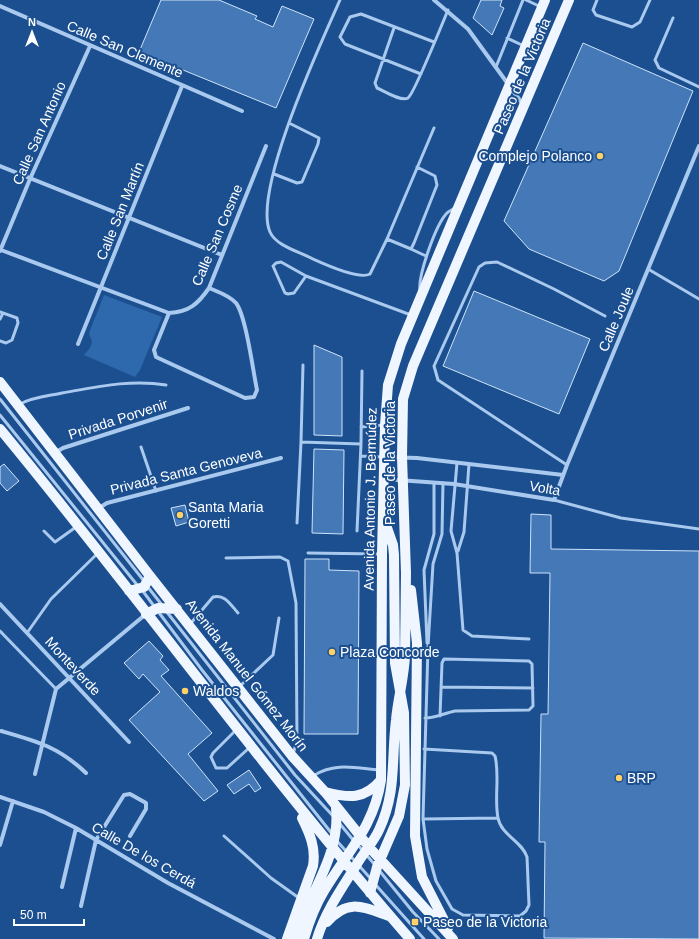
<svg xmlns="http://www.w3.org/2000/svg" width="699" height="939" viewBox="0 0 699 939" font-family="Arial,sans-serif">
<rect width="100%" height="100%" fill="#1b4f8f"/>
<!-- green -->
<path fill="#2e69ad" d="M 104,295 L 162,317 L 140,370 L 135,377 L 84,355 L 90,348 L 92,342 L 89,333 Z"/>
<!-- building -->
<path fill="#4478b7" stroke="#cfe3fa" d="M 161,0 L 219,0 L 257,16 L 255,19 L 273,27 L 282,6 L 314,19 L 276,108 L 139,52 Z
M 481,0 L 502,0 L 500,6 L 504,8 L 492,35 L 473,18 Z
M 583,43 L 693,91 L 619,271 L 604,281 L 529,249 L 504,221 Z
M 474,291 L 590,339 L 559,414 L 443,366 Z
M 314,345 L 342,357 L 342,436 L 314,435 Z
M 314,449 L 344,450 L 343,534 L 312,533 Z
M 4,464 L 19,481 L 7,491 L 0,483 L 0,467 Z
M 185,505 L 189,522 L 176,526 L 171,508 Z
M 531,514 L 551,515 L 551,549 L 699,551 L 699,939 L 544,938 L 545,842 L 539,842 L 541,714 L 548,714 L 550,573 L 530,573 Z
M 305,559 L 329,559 L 329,570 L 359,571 L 358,734 L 304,734 Z
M 149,641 L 163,656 L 160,660 L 169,670 L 161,676 L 212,733 L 188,754 L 218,791 L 204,801 L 129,720 L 160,692 L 143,674 L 139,679 L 124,663 Z
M 249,770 L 261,788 L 255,792 L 249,784 L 234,794 L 227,785 Z"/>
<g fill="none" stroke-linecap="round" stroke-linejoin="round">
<!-- lane -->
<path stroke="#a9c9ee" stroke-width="3" d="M 340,0 C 321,43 252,191 270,232 C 276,246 300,252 313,259 C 324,264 359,280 370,274 L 387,239 L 434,128
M 526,0 L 541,7
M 597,0 L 593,10 L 596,15 L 632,27 L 640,22 L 650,0
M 673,18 L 655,60 L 659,68 L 699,87
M 394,28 L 375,83 L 377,88 C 384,91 401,102 408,98 C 414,94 443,22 448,10
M 507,38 L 524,46
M 496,67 L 523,0
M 421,74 L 345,44 L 340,37 L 350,17 L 361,14 L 434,42
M 274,174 L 297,183 L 302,182 L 318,144 L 319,138 L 289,123
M 387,239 L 411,249 L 414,243 L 437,185 L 435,176 L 417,167
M 411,249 L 426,256
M 648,269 L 699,299
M 306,276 L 294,293 L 288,294 L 285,293 L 273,266 L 276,263 L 281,262 L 306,276 L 411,315
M 420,290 C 418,275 436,224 447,213 C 449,211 452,210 455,208
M 0,312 L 17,318 L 18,323 L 12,340 L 6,343 L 0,341
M 0,319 L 3,313
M 303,365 L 301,442 L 361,444 L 362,371
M 0,399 L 144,581
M 20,404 C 33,397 48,396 62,393 C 96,387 131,379 166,385
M 0,415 L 138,586
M 361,427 L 384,425
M 141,447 L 156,491
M 361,456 L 383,457
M 457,463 L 451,531 L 457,553 L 463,630 L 472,636 L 529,639
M 567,465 L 438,380 L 434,366 L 479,267 L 485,263 L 497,262 L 554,289 L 605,316
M 554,500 L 621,518 L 699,529
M 297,523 L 301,442
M 44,531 L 55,542 L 76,527
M 357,531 L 361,444
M 458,551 L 464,532 L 469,464
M 308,553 L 380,554
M 226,558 L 280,557 L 288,561 L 296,603 L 297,741 L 293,754
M 147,586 L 162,605
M 142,590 L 202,670 L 333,835
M 166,611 L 295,775 L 333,816
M 191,623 L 213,597 C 225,594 230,604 238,613
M 0,631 L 56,689
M 27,633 L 51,599 L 98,553
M 427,643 L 424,570 L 434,534 L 434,483
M 239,687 L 273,655 L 279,618
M 441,687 L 533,688
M 425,718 C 436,718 445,713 455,711 L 529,710 L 533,706 L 532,664 L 529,661 L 444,659 L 442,663 L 440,716
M 235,731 L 213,753 L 211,757 L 216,768 L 227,768 L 249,748
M 424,749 L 492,753 L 495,756 C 500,775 494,798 498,818 C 501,835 522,841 527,857 L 529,905 L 526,911 L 520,916 L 463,915 L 452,909 L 436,881 L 427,849 L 423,819 L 428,647 L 433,564 L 442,534 L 443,483
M 313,776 C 334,762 356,768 379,770
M 423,819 L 498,818
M 340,824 L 354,841
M 224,836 L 271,878 L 299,898
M 336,840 L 371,879
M 358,845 L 375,865
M 378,869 L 413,912 L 439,939
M 374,883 L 424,939"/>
<!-- street -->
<path stroke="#a9c9ee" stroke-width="4" d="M 434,0 L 468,29 L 524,106
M 0,6 L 242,111
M 0,166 L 222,255
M 1,250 L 169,313 C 189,312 198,304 209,288 L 266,146
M 0,251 L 30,179 L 90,46
M 169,313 L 154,350 L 156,357 L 245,398 L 254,397 L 257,390 C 253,371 246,316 236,303 C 229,295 218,292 209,288
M 78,344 L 182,86
M 56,452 L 63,448 L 188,408
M 385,457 L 417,458 L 563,475
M 384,479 L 454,484 L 554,500 L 567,465 L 699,146
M 99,508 L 107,503 L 281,458
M 0,604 L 129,742
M 1,731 C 36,741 59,747 86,773
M 35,774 L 56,689 L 146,614
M 0,797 L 44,812 L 76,828 L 168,883 L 274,939
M 0,845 L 13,801
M 62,887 L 76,828
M 81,906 L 96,840 L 124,795 L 130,794 L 146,803 L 146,809 L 130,836"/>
<!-- primary -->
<path stroke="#f0f6ff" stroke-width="10" d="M 0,382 L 150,576 L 292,756 L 325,792 L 369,847 L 453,939
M 0,429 C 139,597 266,774 410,939
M 411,590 L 417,643 L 415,836 L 422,877 L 448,928
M 129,591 L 144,587 L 150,576
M 146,614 L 158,608 L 177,609
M 325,792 C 349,798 364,800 381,780
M 370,893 L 377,867 L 399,816 L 405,785 L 404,713 L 395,663 L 394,555 L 393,545 L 386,525
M 327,922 C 348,898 363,907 389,916
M 287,939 L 313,866 C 316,848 310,834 302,818
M 295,939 C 308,894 341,856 336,808
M 304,939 C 309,922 315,906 324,891 C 347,852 374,827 381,780 L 382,554 L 385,425 L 388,385 L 401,344 L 545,0
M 317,939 C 325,912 342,888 357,864 C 364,852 373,843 379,830 C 397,791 391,761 396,720 C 398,698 404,678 405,656 L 406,573 L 402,457 L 403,399 L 413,366 L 569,0"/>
</g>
<!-- markers -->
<g fill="#ffd166" stroke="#1b4f8f" stroke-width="1.5">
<circle cx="600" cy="156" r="4"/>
<circle cx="180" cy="515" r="4"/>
<circle cx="332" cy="652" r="4"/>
<circle cx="185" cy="691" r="4"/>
<circle cx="619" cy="778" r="4"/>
<rect x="411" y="918" width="8" height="8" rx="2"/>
</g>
<g text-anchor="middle" stroke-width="4" stroke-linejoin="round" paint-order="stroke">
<!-- street labels -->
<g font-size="14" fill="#fff" stroke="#1b4f8f">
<text transform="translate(125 49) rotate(23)" y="5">Calle San Clemente</text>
<text transform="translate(522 76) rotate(-67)" y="5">Paseo de la Victoria</text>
<text transform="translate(39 133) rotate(-66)" y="5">Calle San Antonio</text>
<text transform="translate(120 211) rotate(-68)" y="5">Calle San Martín</text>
<text transform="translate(217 235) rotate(-67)" y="5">Calle San Cosme</text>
<text transform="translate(616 319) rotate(-67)" y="5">Calle Joule</text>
<text transform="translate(118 419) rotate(-18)" y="5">Privada Porvenir</text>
<text transform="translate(390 463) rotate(-90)" y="5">Paseo de la Victoria</text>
<text transform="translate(186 471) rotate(-14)" y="5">Privada Santa Genoveva</text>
<text transform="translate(545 488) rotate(10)" y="5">Volta</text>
<text transform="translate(370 499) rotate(-89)" y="5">Avenida Antonio J. Bermúdez</text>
<text transform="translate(73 666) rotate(47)" y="5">Monteverde</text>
<text transform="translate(247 675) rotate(52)" y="5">Avenida Manuel Gómez Morín</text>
<text transform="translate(144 855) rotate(30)" y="5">Calle De los Cerdá</text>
</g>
<!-- poi labels -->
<g font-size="14" fill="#fff" stroke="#1b4f8f" text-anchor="start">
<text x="592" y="161" text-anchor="end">Complejo Polanco</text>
<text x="188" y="512">Santa Maria<tspan x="188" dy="16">Goretti</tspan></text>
<text x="340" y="657">Plaza Concorde</text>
<text x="193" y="696">Waldos</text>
<text x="627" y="783">BRP</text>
<text x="423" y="927">Paseo de la Victoria</text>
</g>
</g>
<!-- north arrow -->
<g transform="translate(32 32)" stroke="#1b4f8f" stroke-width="3" paint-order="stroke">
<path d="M0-3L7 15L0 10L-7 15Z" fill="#ffffff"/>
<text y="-6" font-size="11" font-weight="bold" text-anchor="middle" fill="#ffffff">N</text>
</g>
<!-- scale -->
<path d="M14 919v6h70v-6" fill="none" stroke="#ffffff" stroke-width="2"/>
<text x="20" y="919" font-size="12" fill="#ffffff" stroke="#1b4f8f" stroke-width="3" paint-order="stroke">50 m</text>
</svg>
